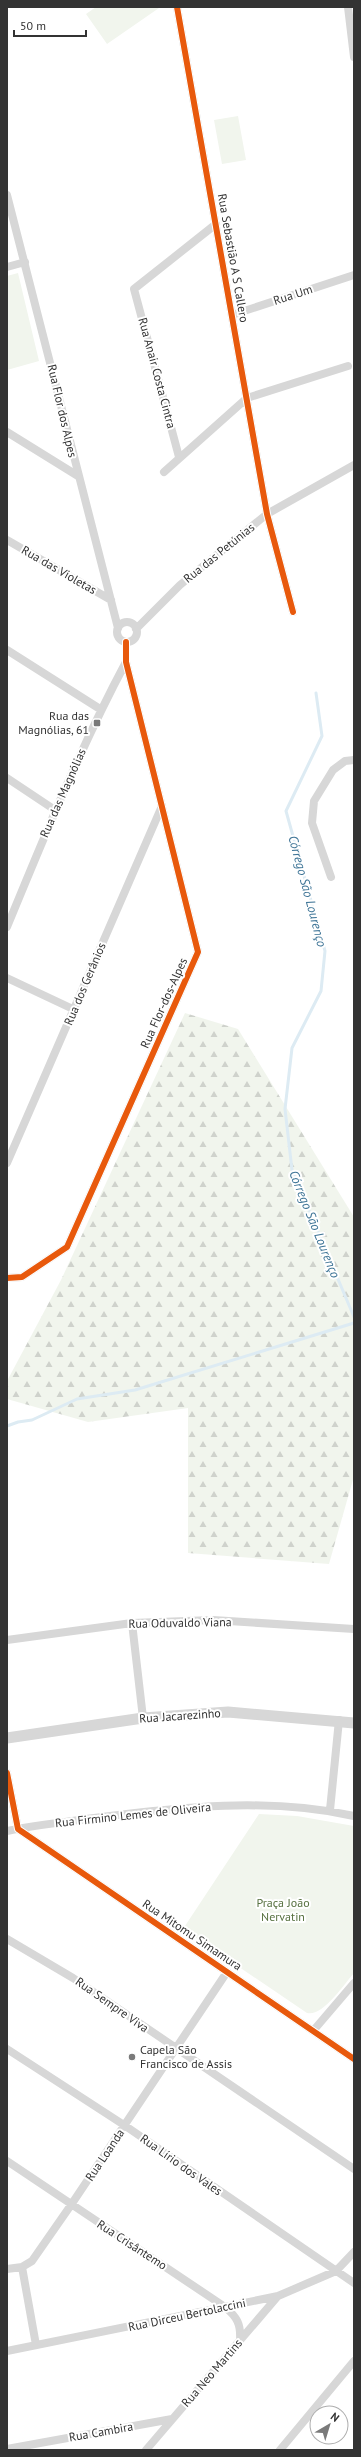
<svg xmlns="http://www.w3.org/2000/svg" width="361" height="2457" font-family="'PT Sans',sans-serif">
  <defs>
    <pattern id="forest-firs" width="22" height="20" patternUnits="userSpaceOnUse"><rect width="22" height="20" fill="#f1f5ed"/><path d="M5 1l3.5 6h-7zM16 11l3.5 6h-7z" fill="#cfd2cc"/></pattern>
  </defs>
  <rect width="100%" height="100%" fill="#fff"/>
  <path fill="url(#forest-firs)" d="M185 1013 238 1029 354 1217V1476L329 1564 188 1553V1408L88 1422 7 1399V1381L61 1280Z"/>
  <path fill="#f1f5ed" d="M96 7H159V8L107 44 86 14Z
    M238 116 246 160 222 164 214 120Z
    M18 273 39 361 7 370V276Z
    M259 1814 297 1816 354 1826V1973C344 1984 323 2017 307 2013L183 1929Z"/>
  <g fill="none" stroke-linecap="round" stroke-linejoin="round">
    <path stroke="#ddebf3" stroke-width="3" d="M316 693 322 736 286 811 325 951 321 991 292 1048 285 1109 292 1170 354 1317
      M7 1426 18 1422 32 1420 77 1399 135 1390 354 1323"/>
    <path stroke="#d7d7d7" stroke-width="8" d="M177 7 267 514 293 612
      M348 7 354 57
      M7 195 118 628
      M7 267 25 262
      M232 315 354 275
      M7 432 78 476
      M179 457 134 289 216 224
      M164 472 247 398 348 366
      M7 540 111 600
      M117 632a10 10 0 1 1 20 0a10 10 0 1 1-20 0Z
      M136 629 180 585 267 514 354 465
      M7 650 100 709
      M7 778 55 810
      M331 877 312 823 314 801 333 770 345 761 354 760
      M7 927C44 838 80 748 126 662
      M7 978 75 1010
      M7 1163 162 806
      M7 1278 22 1277 67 1247 198 952 126 662V642
      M132 1623 143 1718
      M7 1640 132 1623 213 1620 354 1629
      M7 1773 18 1829 354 2059
      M330 1810 339 1720
      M7 1831C36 1825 65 1822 94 1818 179 1807 269 1797 354 1816
      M7 1939 73 1978 354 2169
      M313 2031 354 1983
      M7 2049 124 2125 354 2283
      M7 2161 225 2307C237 2317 241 2324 240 2340
      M7 2269 22 2267
      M36 2345 22 2267 32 2261 71 2205 227 1972
      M7 2351 278 2296 336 2271 354 2252
      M7 2449 172 2419
      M146 2450 278 2296
      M280 2450 354 2361"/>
    <path stroke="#d7d7d7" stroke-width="11" d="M7 1738 143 1718 228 1712 354 1723"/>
    <defs>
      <path id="cycleway" d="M177 7 267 514 293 612
        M7 1278 22 1277 67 1247 198 952 126 662V642
        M7 1773 18 1829 354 2059"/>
    </defs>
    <use href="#cycleway" stroke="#fff" stroke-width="8"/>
    <use href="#cycleway" stroke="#e8590c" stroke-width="6"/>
  </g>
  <g fill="#7a7a7a" stroke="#fff" stroke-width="1.5">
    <rect x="93" y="719" width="8" height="8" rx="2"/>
    <circle cx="132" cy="2057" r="4"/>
  </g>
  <g text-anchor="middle" stroke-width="4" stroke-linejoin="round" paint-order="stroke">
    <g font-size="12" fill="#333" stroke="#fff">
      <text transform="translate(233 258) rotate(80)" y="4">Rua Sebastião A S Callero</text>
      <text transform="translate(293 295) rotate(-18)" y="4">Rua Um</text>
      <text transform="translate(157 373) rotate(75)" y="4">Rua Anair Costa Cintra</text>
      <text transform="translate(62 411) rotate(77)" y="4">Rua Flor dos Alpes</text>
      <text transform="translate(219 553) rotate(-39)" y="4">Rua das Petúnias</text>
      <text transform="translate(59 570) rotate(30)" y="4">Rua das Violetas</text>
      <text transform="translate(63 793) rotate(-66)" y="4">Rua das Magnólias</text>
      <text transform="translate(85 984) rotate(-67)" y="4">Rua dos Gerânios</text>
      <text transform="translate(164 1003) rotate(-66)" y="4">Rua Flor-dos-Alpes</text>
      <text transform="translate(180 1623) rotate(-1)" y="4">Rua Oduvaldo Viana</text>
      <text transform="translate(180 1716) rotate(-4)" y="4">Rua Jacarezinho</text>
      <text transform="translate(133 1815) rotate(-6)" y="4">Rua Firmino Lemes de Oliveira</text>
      <text transform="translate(192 1935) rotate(34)" y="4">Rua Mitomu Simamura</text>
      <text transform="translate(112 2005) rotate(35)" y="4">Rua Sempre Viva</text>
      <text transform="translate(105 2155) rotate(-56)" y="4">Rua Loanda</text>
      <text transform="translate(181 2165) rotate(35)" y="4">Rua Lírio dos Vales</text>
      <text transform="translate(132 2245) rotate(33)" y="4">Rua Crisântemo</text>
      <text transform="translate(187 2315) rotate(-12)" y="4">Rua Dirceu Bertolaccini</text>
      <text transform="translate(212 2373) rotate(-49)" y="4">Rua Neo Martins</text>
      <text transform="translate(101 2432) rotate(-10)" y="4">Rua Cambira</text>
    </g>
    <g font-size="12" fill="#333" stroke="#fff" text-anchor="end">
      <text x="89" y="720">Rua das<tspan x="89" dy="14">Magnólias, 61</tspan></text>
      <text x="140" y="2054" text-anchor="start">Capela São<tspan x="140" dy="14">Francisco de Assis</tspan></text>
    </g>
    <g font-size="12" fill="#56703f" stroke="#fff">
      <text x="283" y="1907">Praça João<tspan x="283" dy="14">Nervatin</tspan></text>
    </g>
    <g font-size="13" font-style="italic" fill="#3f7597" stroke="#fff">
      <text transform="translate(308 891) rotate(75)" y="5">Córrego São Lourenço</text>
      <text transform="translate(315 1224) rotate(68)" y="5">Córrego São Lourenço</text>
    </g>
  </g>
  <rect width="361" height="2457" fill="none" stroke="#333333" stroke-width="16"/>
  <g transform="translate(329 2425) rotate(38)"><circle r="19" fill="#ffffff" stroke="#adadad"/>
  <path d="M0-3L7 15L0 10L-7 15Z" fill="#7a7a7a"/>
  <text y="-6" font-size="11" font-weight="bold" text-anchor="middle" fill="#333333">N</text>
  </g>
  <path d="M14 30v6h72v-6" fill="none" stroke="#333333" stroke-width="2"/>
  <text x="20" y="30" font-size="12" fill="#333333" stroke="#ffffff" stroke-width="3" paint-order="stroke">50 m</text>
</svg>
